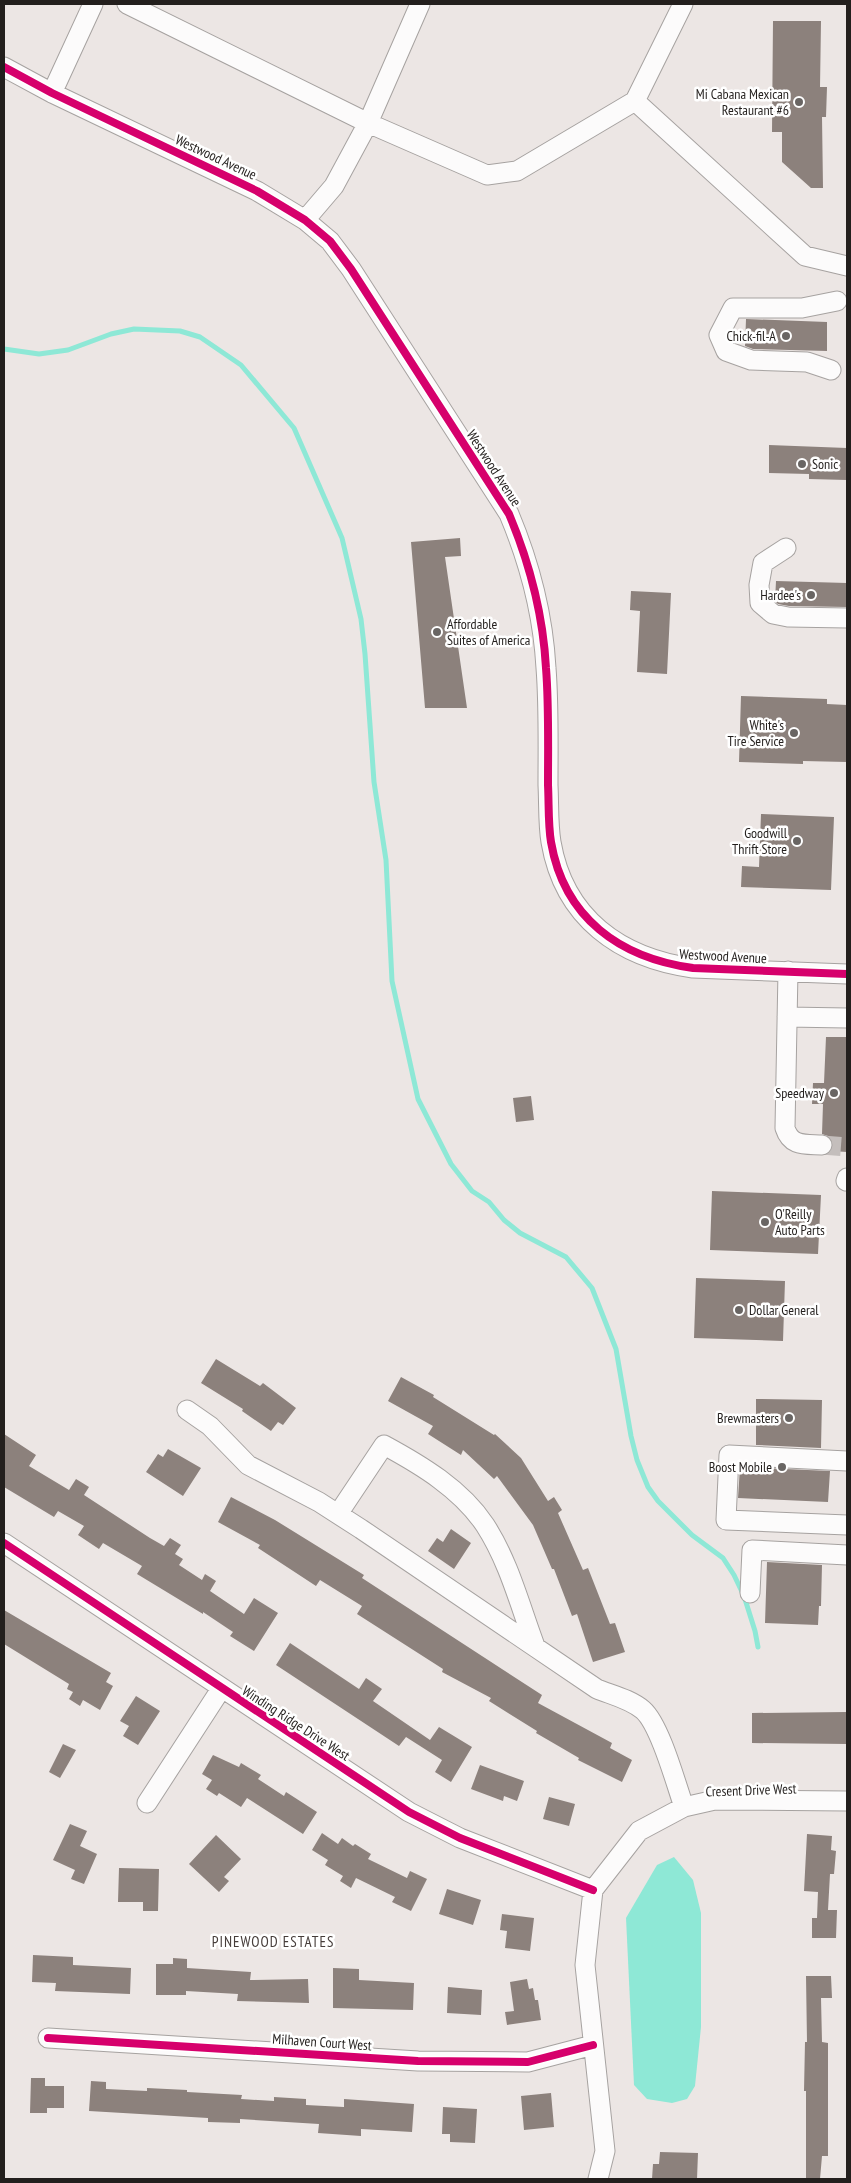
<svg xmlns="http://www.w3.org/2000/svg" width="851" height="2183" font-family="'PT Sans Narrow',sans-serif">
  <rect width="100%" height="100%" fill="#ece6e4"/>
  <path fill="#8ee8d6" d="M674 1857 693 1880 701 1913V2027L695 2086 687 2099 672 2103 647 2099 634 2085 626 1918 657 1865Z"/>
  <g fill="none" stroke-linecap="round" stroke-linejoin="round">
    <path stroke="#8ee8d6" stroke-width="5" d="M4 349 39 354 68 350 111 334 134 329 180 331 200 337 241 365 294 428 342 538 361 619 365 654 374 782 386 860 392 981 418 1099 451 1164 472 1191 489 1202 504 1220 520 1233 566 1257 592 1288 616 1349 631 1436 637 1460 648 1487 658 1501 692 1535 723 1558 734 1575 744 1596 755 1631 758 1647"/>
  </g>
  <path fill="#8c817c" d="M773 21H821L820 87H827L826 117H822L823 188H811L782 162V132H772Z
    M746 319 827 322V351L753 349 745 346Z
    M769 445 847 448V480L809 479V474L769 473Z
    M460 538 461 556 445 557 467 708H425L411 542Z
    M776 581 847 583V607L789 606 778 604 775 601Z
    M631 591 671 593 667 674 637 672 640 611 630 610Z
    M741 696 827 699V704L847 705V762L803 761V764L739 762Z
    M761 814 834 817 831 890 741 887 742 866 759 867Z
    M826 1037H847V1152L831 1151 832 1140 828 1136 822 1134 823 1104H812L813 1083H824Z
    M531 1096 534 1120 516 1122 513 1098Z
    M712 1191 821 1195 818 1254 710 1250Z
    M696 1278 785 1281 783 1341 694 1338Z
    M216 1359 260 1386 263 1383 296 1408 283 1425 278 1422 271 1431 242 1411 243 1409 201 1383Z
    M401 1377 434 1395 433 1397 494 1435 495 1434 521 1458 548 1501 554 1497 562 1510 558 1513 583 1570 588 1568 610 1624 615 1623 625 1652 593 1662 577 1614 572 1616 554 1569H552L533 1525 497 1476 494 1479 463 1450 461 1455 428 1434 433 1426 388 1401Z
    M756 1399 822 1400 821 1448 756 1445Z
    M4 1434 36 1455 29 1466 69 1490 76 1479 89 1487 84 1495 150 1538 164 1546 170 1538 181 1545 175 1554 183 1559 179 1565 202 1580 205 1574 216 1581 210 1591 244 1614 254 1598 278 1613 254 1651 230 1636 233 1632 203 1612V1614L137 1574 142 1566 103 1543 99 1549 78 1535 84 1526 58 1511 54 1517 4 1487Z
    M168 1449 201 1468 183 1496 146 1472 158 1454 163 1457Z
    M740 1467 830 1471 828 1502 738 1498Z
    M231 1497 275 1520 364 1575 362 1578 542 1695 538 1703 612 1743 610 1748 632 1760 622 1782 578 1760 579 1758 536 1733 537 1731 489 1701 491 1698 442 1672 443 1669 357 1614 362 1606 320 1580 316 1586 258 1548 260 1545 218 1522Z
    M451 1529 471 1543 454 1569 428 1551 437 1538 443 1542Z
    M767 1562 822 1565 821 1606H819L818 1625 765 1623Z
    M4 1610 111 1673 106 1682 113 1686 100 1710 83 1700 80 1706 69 1699 73 1692 67 1689 69 1684 4 1644Z
    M290 1643 359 1689 366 1678 382 1689 373 1701 430 1740 439 1727 472 1747 451 1782 435 1772 442 1760 406 1737 399 1746 276 1665Z
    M136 1696 160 1711 138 1745 123 1736 129 1726 120 1721Z
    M847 1712V1744L752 1743V1713Z
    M63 1744 76 1750 60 1778 49 1772Z
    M213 1755 239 1767 241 1763 261 1775 258 1779 284 1796 286 1792 317 1812 303 1834 247 1798 241 1807 219 1793 217 1796 206 1789 212 1780 202 1774Z
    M480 1765 524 1781 517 1801 504 1796 503 1801 471 1789Z
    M549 1797 575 1804 569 1826 543 1819Z
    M70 1824 87 1831 80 1846 97 1854 84 1884 71 1879 75 1870 53 1860Z
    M322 1833 338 1844 342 1838 353 1846 355 1844 371 1854 368 1859 407 1878 410 1871 427 1879 411 1911 392 1902 395 1897 356 1878 351 1888 340 1881 343 1876 325 1865 328 1860 312 1850Z
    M807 1834 832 1836 831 1850 836 1851 834 1874H830L828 1910H837L836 1938H812V1918H817L818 1892 804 1891Z
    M216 1835 241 1859 224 1877 229 1881 219 1892 189 1864Z
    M119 1868 159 1869 158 1911H143V1902H118Z
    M447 1889 481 1900 473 1925 439 1914Z
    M502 1914 534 1918 530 1951 505 1948 507 1931 500 1930Z
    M33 1955 73 1957V1965L131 1968 130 1994 55 1991 56 1983 32 1982Z
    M173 1958 187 1959V1968L251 1972 250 1980 308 1979 309 2003 237 2001 238 1994 186 1991V1995H156V1964H173Z
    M333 1968 359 1969V1980L414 1983 413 2010 333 2008Z
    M806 1976H831L832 1998H821L822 2042 828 2043V2156H822L820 2179H806V2091H804L805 2042H807Z
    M527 1979 529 1989 533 1988 535 2000H538L541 2020 507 2025 505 2012 514 2011 510 1982Z
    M448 1987 482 1990 481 2015 447 2013Z
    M31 2078H45V2086H64V2108H47V2113H30Z
    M91 2081 106 2082V2089L147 2091V2088L187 2090V2092L242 2095 241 2099 274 2101V2097L306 2099V2105L344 2107V2099L414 2104 412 2132 361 2129V2136L318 2133 319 2124 240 2119V2123L208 2122V2118L89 2111Z
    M551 2093 554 2127 524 2130 521 2096Z
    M443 2107 477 2109 475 2143 450 2142V2134H442Z
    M660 2152 698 2153 697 2179H652L653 2164H659Z"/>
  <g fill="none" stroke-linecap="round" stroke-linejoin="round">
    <path stroke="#c4bebc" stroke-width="19" stroke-dasharray="19 9" stroke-linecap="butt" d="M822 1145 847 1147"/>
    <defs>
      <path id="minor" d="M127 4 368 123 487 175 517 171 635 101 683 4
        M4 67 52 93 257 191 305 220 330 241 351 269 509 514C530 564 543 613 546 668 549 706 548 746 548 785 549 804 548 824 551 842 564 918 620 958 693 968L847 974
        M52 93 93 4
        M635 101 805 256 847 266
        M305 220 334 186 368 123 420 4
        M831 370 807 362 751 360 726 351 719 335 733 308H802L837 301
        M786 548 763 563 759 585 760 603 773 614 788 617 847 618
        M788 971 785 1128C791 1147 805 1144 822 1145
        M787 1017 847 1018
        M846 1181 847 1178
        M187 1410 210 1426 248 1465 319 1502 361 1529 597 1689C612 1695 630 1699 643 1710 660 1725 676 1784 684 1807
        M847 1461 729 1455 726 1520 847 1525
        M338 1514 384 1445C421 1465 461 1489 485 1525 509 1562 520 1606 535 1646
        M4 1543 409 1812 460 1838 593 1890
        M750 1593 752 1550 847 1555
        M147 1803 221 1689
        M48 2038 418 2061 528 2062 593 2045
        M598 2179 605 2151 585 1965 593 1890 639 1831 684 1807 715 1800 847 1801"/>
    </defs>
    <use href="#minor" stroke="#a6a2a0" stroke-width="21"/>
    <use href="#minor" stroke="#fcfbfb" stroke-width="19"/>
    <defs>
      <path id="cycleway" d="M4 67 52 93 257 191 305 220 330 241 351 269 509 514C530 564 543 613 546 668 549 706 548 746 548 785 549 804 548 824 551 842 564 918 620 958 693 968L847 974
        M4 1543 409 1812 460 1838 593 1890
        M48 2038 418 2061 528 2062 593 2045"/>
    </defs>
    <use href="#cycleway" stroke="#fff" stroke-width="11"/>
    <use href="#cycleway" stroke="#d6006c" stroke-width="8"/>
  </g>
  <g fill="#696563" stroke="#fff" stroke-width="2">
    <circle cx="799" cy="102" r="5"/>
    <circle cx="786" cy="336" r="5"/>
    <circle cx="802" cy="464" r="5"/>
    <circle cx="811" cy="595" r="5"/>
    <circle cx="437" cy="632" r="5"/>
    <circle cx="794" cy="733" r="5"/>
    <circle cx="797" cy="841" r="5"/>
    <circle cx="834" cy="1093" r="5"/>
    <circle cx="765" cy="1222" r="5"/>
    <circle cx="739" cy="1310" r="5"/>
    <circle cx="789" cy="1418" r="5"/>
    <circle cx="782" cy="1467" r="5"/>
  </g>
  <g text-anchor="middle" stroke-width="5" stroke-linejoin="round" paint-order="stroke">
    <g font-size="14" fill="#231f1d" stroke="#fff" text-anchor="end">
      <text x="789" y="99">Mi Cabana Mexican<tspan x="789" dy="16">Restaurant #6</tspan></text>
      <text x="776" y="341">Chick-fil-A</text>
      <text x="812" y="469" text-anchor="start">Sonic</text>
      <text x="801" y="600">Hardee's</text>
      <text x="447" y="629" text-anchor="start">Affordable<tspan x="447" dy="16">Suites of America</tspan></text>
      <text x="784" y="730">White's<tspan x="784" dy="16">Tire Service</tspan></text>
      <text x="787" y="838">Goodwill<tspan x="787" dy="16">Thrift Store</tspan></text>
      <text x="824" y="1098">Speedway</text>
      <text x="775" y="1219" text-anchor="start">O'Reilly<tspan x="775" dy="16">Auto Parts</tspan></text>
      <text x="749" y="1315" text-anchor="start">Dollar General</text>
      <text x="779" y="1423">Brewmasters</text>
      <text x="772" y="1472">Boost Mobile</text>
    </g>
    <g font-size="14" fill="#231f1d" stroke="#fff">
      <text transform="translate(216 157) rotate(25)" y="5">Westwood Avenue</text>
      <text transform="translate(494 468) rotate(57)" y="5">Westwood Avenue</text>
      <text transform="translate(723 956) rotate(3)" y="5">Westwood Avenue</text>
      <text transform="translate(296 1723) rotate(33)" y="5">Winding Ridge Drive West</text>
      <text transform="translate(751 1790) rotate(-2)" y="5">Cresent Drive West</text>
      <text transform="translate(322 2042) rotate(4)" y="5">Milhaven Court West</text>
    </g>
    <g font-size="15" letter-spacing="1" fill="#463d3a" stroke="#fff">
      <text x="273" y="1947">PINEWOOD ESTATES</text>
    </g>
  </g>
  <rect width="851" height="2183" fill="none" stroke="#231f1d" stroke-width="10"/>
</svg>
